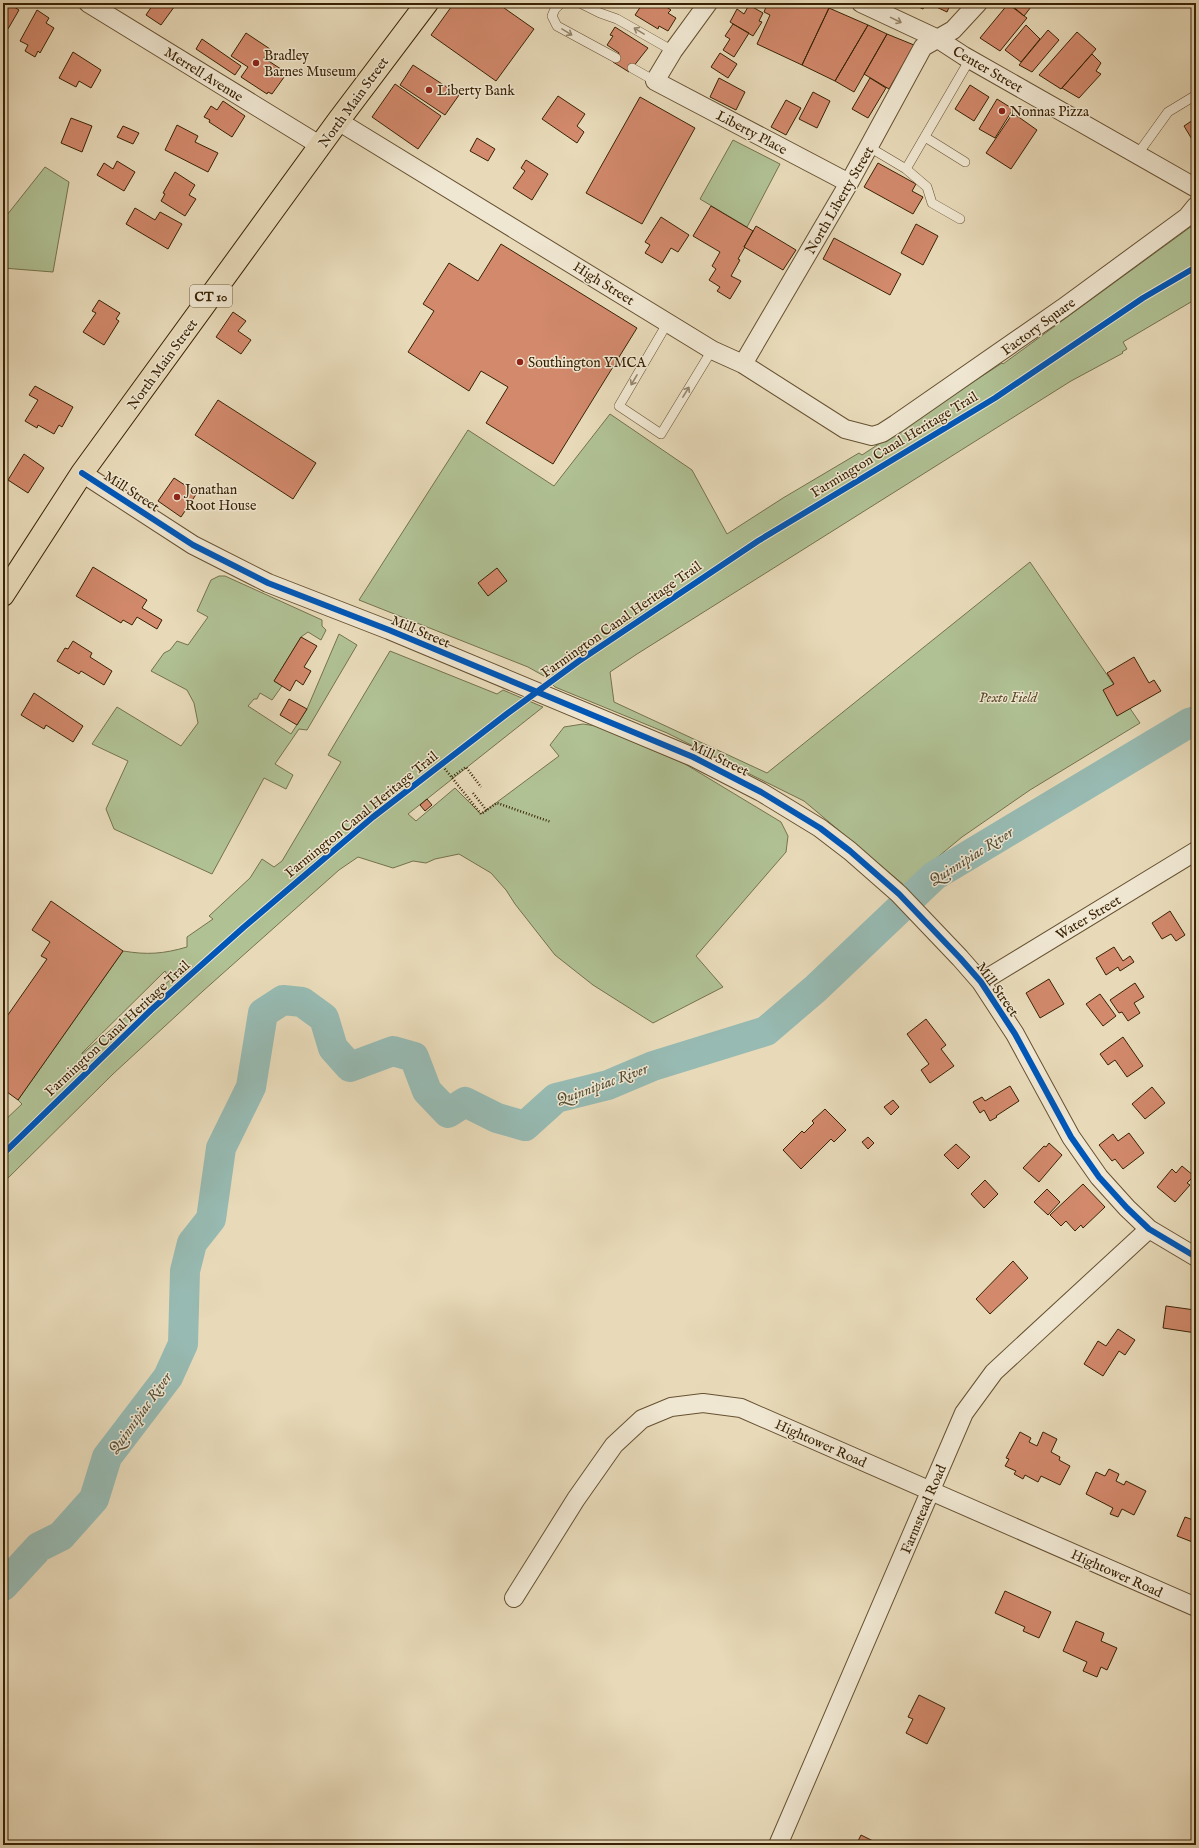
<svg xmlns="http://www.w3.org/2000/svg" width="1199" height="1848" font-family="'IM FELL English',serif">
  <rect width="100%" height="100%" fill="#e8dab9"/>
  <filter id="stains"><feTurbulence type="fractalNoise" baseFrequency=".005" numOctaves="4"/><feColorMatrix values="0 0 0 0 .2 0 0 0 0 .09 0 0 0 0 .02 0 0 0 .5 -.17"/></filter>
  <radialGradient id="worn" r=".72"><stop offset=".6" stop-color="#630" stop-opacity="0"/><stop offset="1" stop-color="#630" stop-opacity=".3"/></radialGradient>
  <path fill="#b0c194" stroke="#75724c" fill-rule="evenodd" d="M733 140 780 164 747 227 700 199Z
    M45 167 69 182 53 272 3 268V220Z
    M1196 223V299L1123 342 1127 349 1122 352 1123 353 1071 381 637 654 610 672 614 702 767 773 1030 562 1140 723 1030 790 962 837 904 885 804 801 667 733 555 687 544 676 528 667 359 600 468 430 554 486 610 414 692 470 727 534 783 498 859 453 862 455 1002 363 1003 364Z
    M219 576H225L322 620V626L326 630 321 640 308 632 301 637 274 681 282 686 272 700 260 693 257 699H254L248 706 291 734 307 709 339 634 357 645 307 730 299 729 275 764 293 775 286 789 264 778 212 874 114 829 106 809 128 761 92 744 117 707 181 746 198 723 194 703 187 690 151 671 164 653 170 650 177 641 188 645 208 617 197 611 211 580Z
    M390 651 497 694 503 690 543 707 408 814 416 821 455 788 481 814 559 756 550 745 564 727 583 724 596 726 685 764 781 822 788 836 786 852 696 956 723 987 653 1023 593 985 555 955 515 904 506 890 491 873 459 854 435 859 426 863 413 861 393 868 358 857 339 870 203 991 113 1074 3 1183V1122L22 1104 18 1100 123 951C147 955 163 954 187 947V937L213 919 209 916 250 878 262 859 274 867 282 861 341 762 328 755ZM165 971 170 980 82 1054V1053Z"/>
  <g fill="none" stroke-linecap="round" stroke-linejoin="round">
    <path stroke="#97bab2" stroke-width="30" d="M3 1586 39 1547 61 1536 94 1499 107 1457 168 1377 183 1344 185 1271 192 1243 211 1219 221 1148 251 1087 263 1013 283 1000 302 1002 324 1018 333 1048 350 1067 393 1051 414 1057 427 1091 448 1113 465 1102 497 1118 525 1126 556 1098 608 1085 653 1066 766 1031 814 990 934 876 1189 723 1196 721"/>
  </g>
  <path fill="#d2896c" stroke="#3a2304" d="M3 3H8L19 10 8 29 7 28 3 35Z
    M154 3H177L161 25 146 15Z
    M454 3H497L534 29 496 81 431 35Z
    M643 3H660L671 10 668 13 676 18 668 31 659 26 658 29 635 15Z
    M756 3H818L829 8 802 65 757 44 770 15 764 12 766 7Z
    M910 3H926L923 9Z
    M928 3H951L947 12Z
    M1009 3H1034L1024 16Z
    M1008 4 1027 18 1000 51 980 38Z
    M749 5 763 13 759 21 762 22 753 36 730 22 737 9 744 14Z
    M829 8 868 25 835 81 802 65Z
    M37 10 49 18 46 23 54 28 40 53 38 51 35 57 25 51 28 45 20 41Z
    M733 24 749 33 734 57 723 50 730 39 725 36Z
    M868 25 887 34 854 92 835 81Z
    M1026 25 1040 39 1021 62 1005 50Z
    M615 27 648 48 629 72 613 62 619 53 607 45 613 36 610 35Z
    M1048 30 1059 40 1032 72 1019 65Z
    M1077 32 1096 49 1061 89 1039 75Z
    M246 33 270 49 264 58 287 73 272 94 268 92 267 94 241 77 248 67 231 56Z
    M887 34 914 45 889 89 864 74Z
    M202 39 241 66 235 75 196 49Z
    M73 52 101 70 91 88 79 81 76 87 59 78Z
    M720 53 737 64 728 78 711 67Z
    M1092 54 1101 63 1096 71 1101 74 1079 98 1062 88Z
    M413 65 459 95 445 115 400 85Z
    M719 78 745 92 736 110 710 97Z
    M870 78 886 88 868 118 852 109Z
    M395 84 441 116 418 149 372 117Z
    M970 85 989 97 974 121 955 109Z
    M813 92 830 101 817 128 799 119Z
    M558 96 585 114 577 126 584 132 577 143 542 119Z
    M640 97 695 128 642 224 586 193Z
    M997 99 1013 109 995 138 979 129Z
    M786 100 801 108 786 135 771 127Z
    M223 101 245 116 232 137 209 122 210 120 204 117 211 106 217 110Z
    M1013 113 1037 130 1011 169 986 153Z
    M71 118 92 126 82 152 61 143Z
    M1196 118V146L1184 126Z
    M177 125 198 136 195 142 218 153 208 172 165 150Z
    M123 126 139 133 133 144 117 137Z
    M477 138 495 149 488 161 470 151Z
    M526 160 548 174 532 200 513 188 525 171 521 168Z
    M117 161 135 172 124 191 97 175 104 163 113 169Z
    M878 163 916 184 912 191 923 197 913 214 864 187Z
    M175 172 195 185 189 195 196 199 185 216 161 201 165 194 163 193Z
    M711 206 753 231 744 247H745L738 259 740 260 731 276 741 281 730 299 717 291 720 287 709 280 716 269 712 266 720 252 693 236Z
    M135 208 155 220 160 212 182 224 168 249 126 224Z
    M661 217 689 235 678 252 671 248 662 263 645 253 650 245 645 242Z
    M916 224 938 236 923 265 901 253Z
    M756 226 796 250 783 270 744 247Z
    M834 238 901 274 890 295 823 259Z
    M501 244 637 328 553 464 486 423 508 387 481 371 469 391 408 352 434 311 423 304 449 263 478 281Z
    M99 300 120 313 116 319 119 321 104 345 83 332 96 313 92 311Z
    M233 312 246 321 238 331 251 340 241 354 216 337Z
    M35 386 73 407 62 427 59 425 54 434 38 425 37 428 25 421 38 400 29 395Z
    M218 400 316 463 293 499 195 435Z
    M24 454 44 468 28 493 8 480Z
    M174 478 197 493 181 517 158 501Z
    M93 567 147 600 142 608 162 620 157 629 137 617 132 625 123 620 121 623 76 596Z
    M497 568 507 581 488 596 478 583Z
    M301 637 317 646 304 667 311 671 303 685 296 680 290 691 274 681Z
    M73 641 92 653 90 657 112 671 104 685 81 671 79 674 57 661 65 648 68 649Z
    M1134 657 1149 683 1154 680 1161 691 1117 716 1103 690 1114 684 1107 673Z
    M34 693 83 726 73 742 46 725 44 729 21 715Z
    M289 699 307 709 297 725 280 715Z
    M427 799 432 805 425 811 420 805Z
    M51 901 123 951 18 1100 3 1089V1022L47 959 41 956 50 942 32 930Z
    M1170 911 1185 935 1176 941 1171 934 1162 939 1152 923Z
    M1114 947 1123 961 1130 956 1134 962 1120 971 1118 967 1106 975 1096 958Z
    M1049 979 1064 1004 1040 1018 1026 993Z
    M1135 983 1144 997 1134 1003 1140 1013 1128 1021 1122 1012 1119 1013 1110 1000Z
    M1100 994 1116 1016 1103 1026 1086 1004Z
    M926 1019 946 1045 941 1049 954 1066 930 1083 921 1070 929 1064 907 1034Z
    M1123 1037 1143 1066 1127 1077 1115 1060 1108 1065 1100 1054Z
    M1010 1086 1019 1101 996 1116 997 1117 990 1121 984 1110 980 1113 973 1102 982 1097 985 1101Z
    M1152 1087 1165 1103 1145 1119 1132 1104Z
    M893 1100 899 1107 891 1115 884 1107Z
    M825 1109 846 1130 834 1142 831 1139 801 1169 783 1150 802 1131 804 1133 814 1123 812 1121Z
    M1129 1133 1144 1153 1123 1169 1115 1159 1112 1161 1099 1145 1113 1134 1118 1141Z
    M868 1137 874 1143 868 1149 862 1142Z
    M1049 1143 1062 1155 1039 1182 1023 1168 1044 1146 1046 1147Z
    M956 1144 970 1157 958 1169 944 1155Z
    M1182 1166 1194 1176 1187 1183 1190 1185 1175 1202 1157 1187 1172 1169 1176 1173Z
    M985 1180 998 1194 984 1208 971 1194Z
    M1083 1184 1105 1207 1083 1228 1081 1225 1075 1231 1066 1221 1061 1226 1050 1215Z
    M1047 1189 1060 1202 1048 1215 1034 1202Z
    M1013 1261 1028 1278 990 1314 976 1299Z
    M1166 1306 1195 1310 1196 1333 1163 1328Z
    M1118 1329 1135 1340 1125 1355 1119 1351 1103 1376 1084 1364 1098 1341 1106 1346Z
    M1020 1432 1031 1438 1029 1442 1037 1446 1043 1432 1057 1439 1051 1452 1060 1457 1059 1460 1070 1466 1060 1485 1041 1476 1038 1482 1025 1475 1023 1479 1014 1474 1016 1471 1005 1466 1009 1459 1006 1458Z
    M1109 1469 1119 1474 1116 1481 1124 1485 1126 1481 1146 1491 1134 1515 1122 1509 1118 1517 1110 1514 1113 1508 1086 1494 1096 1472 1105 1476Z
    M1185 1517 1196 1521V1553L1192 1551 1195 1543 1177 1536Z
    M1005 1591 1051 1612 1039 1638 1023 1631 1025 1627 995 1613Z
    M1076 1621 1104 1633 1101 1641 1117 1648 1107 1670 1101 1667 1097 1677 1083 1671 1087 1662 1063 1651Z
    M919 1695 945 1708 927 1744 906 1733 913 1719 908 1717Z
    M861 1835 881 1845H856Z"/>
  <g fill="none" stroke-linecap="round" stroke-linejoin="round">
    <defs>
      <path id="lane" d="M561 3 555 9 552 16 557 26 616 58
        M580 3 600 13 617 19 673 51
        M632 68 655 81
        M925 137 965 162
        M869 147 906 169 970 59
        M1137 155 1168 112 1196 95
        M906 169 927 187 932 203 960 219
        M668 322 619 406 661 434 712 350"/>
      <path id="street" d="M88 3 321 146
        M708 3 673 51 655 81 849 183
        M861 3 938 39 964 56 1196 188
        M338 121 712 350 743 364 845 429 872 436 882 433 896 424 1063 308 1187 217 1196 206
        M743 364 849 183 923 47 953 30 978 3
        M82 473 193 545 268 583 389 630 693 757 761 792 820 828 850 851 899 894 960 958 981 982 1015 1034 1071 1137 1099 1177 1127 1208 1149 1229 1196 1257
        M981 982 1196 851
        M514 1598 576 1499 614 1445 642 1419 671 1407 703 1403 741 1408 1196 1607
        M778 1845 964 1413 994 1372 1149 1229"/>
      <path id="highway" d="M3 595 82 473 338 121 427 3"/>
    </defs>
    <use href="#lane" stroke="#665131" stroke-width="10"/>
    <use href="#street" stroke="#665131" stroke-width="20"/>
    <use href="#highway" stroke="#3a2304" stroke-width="24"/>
    <path stroke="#3a2304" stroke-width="2.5" stroke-dasharray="1 2" stroke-linecap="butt" d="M441 764 481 814 497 803 551 822
      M452 777 466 767 481 787
      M473 793 487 811"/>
    <use href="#lane" stroke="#f0e7d2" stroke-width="9"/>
    <use href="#street" stroke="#f0e7d2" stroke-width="18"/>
    <use href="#highway" stroke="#e8dab9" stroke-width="22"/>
    <defs>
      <path id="cycleway" d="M82 473 193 545 268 583 389 630 693 757 761 792 820 828 850 851 899 894 960 958 981 982 1015 1034 1071 1137 1099 1177 1127 1208 1149 1229 1196 1257
        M3 1154 151 1010 244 927 373 817 508 713 579 661 758 541 995 398 1143 298 1196 267"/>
    </defs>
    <use href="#cycleway" stroke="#f0e7d2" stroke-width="8"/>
    <use href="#cycleway" stroke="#0057b8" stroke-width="6"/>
  </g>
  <defs><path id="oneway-shaft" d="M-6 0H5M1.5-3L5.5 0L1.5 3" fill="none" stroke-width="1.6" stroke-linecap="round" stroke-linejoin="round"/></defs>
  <g stroke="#95856b">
    <use href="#oneway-shaft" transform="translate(896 20) rotate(26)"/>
    <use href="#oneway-shaft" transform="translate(639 31) rotate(-149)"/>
    <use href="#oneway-shaft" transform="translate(567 32) rotate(32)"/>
    <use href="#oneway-shaft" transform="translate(634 380) rotate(121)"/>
    <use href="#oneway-shaft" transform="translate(686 392) rotate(-58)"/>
  </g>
  <g fill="#8f2418" stroke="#f0e7d2" stroke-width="1.5">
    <circle cx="256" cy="63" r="4"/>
    <circle cx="429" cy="90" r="4"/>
    <circle cx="1002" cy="111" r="4"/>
    <circle cx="520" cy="362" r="4"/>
    <circle cx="177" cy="497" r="4"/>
  </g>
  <g text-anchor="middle" stroke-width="3" stroke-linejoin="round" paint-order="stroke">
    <rect fill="#f0e7d2" stroke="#715e42" stroke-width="1" x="190" y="285" width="42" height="22" rx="3"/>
    <g font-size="13" font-weight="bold" fill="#3a2304">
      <text x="211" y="301">CT 10</text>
    </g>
    <g font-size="14" fill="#3a2304" stroke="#f0e7d2" text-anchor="start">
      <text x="264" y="60">Bradley<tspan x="264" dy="16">Barnes Museum</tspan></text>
      <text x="437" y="95">Liberty Bank</text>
      <text x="1010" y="116">Nonnas Pizza</text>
      <text x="528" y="367">Southington YMCA</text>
      <text x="185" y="494">Jonathan<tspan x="185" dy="16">Root House</tspan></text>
    </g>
    <g font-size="14" fill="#3a2304" stroke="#f0e7d2">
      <text transform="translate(988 69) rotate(30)" y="5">Center Street</text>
      <text transform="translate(204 74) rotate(32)" y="5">Merrell Avenue</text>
      <text transform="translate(353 102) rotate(-54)" y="5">North Main Street</text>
      <text transform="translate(752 132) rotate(28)" y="5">Liberty Place</text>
      <text transform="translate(839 200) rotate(-60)" y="5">North Liberty Street</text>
      <text transform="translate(604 283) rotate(32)" y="5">High Street</text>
      <text transform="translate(1038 326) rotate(-36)" y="5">Factory Square</text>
      <text transform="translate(162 364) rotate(-54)" y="5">North Main Street</text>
      <text transform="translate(894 444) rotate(-31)" y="5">Farmington Canal Heritage Trail</text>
      <text transform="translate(132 491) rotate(33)" y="5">Mill Street</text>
      <text transform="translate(621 619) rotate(-35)" y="5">Farmington Canal Heritage Trail</text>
      <text transform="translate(421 631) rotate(23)" y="5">Mill Street</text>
      <text transform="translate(720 758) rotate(26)" y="5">Mill Street</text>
      <text transform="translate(361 814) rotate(-39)" y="5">Farmington Canal Heritage Trail</text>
      <text transform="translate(1088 917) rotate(-31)" y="5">Water Street</text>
      <text transform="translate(998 989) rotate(55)" y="5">Mill Street</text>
      <text transform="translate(117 1028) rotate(-43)" y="5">Farmington Canal Heritage Trail</text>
      <text transform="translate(821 1443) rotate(24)" y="5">Hightower Road</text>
      <text transform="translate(923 1509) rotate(-67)" y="5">Farmstead Road</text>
      <text transform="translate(1117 1573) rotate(24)" y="5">Hightower Road</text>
    </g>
    <g font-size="14" font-style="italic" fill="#584a28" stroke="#f0e7d2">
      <text x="1008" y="702">Pexto Field</text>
    </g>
    <g font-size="15" font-style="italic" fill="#565038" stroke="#f0e7d2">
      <text transform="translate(971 856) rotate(-32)" y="5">Quinnipiac River</text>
      <text transform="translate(602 1084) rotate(-20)" y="5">Quinnipiac River</text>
      <text transform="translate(140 1413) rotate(-54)" y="5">Quinnipiac River</text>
    </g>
  </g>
  <rect width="1199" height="1848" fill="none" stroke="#e8dab9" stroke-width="16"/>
  <rect x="4" y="4" width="1191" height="1840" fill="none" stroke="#3a2304" stroke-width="2"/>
  <rect x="8" y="8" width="1183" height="1832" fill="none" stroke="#3a2304"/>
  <rect width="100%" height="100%" filter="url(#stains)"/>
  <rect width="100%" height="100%" fill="url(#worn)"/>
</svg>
